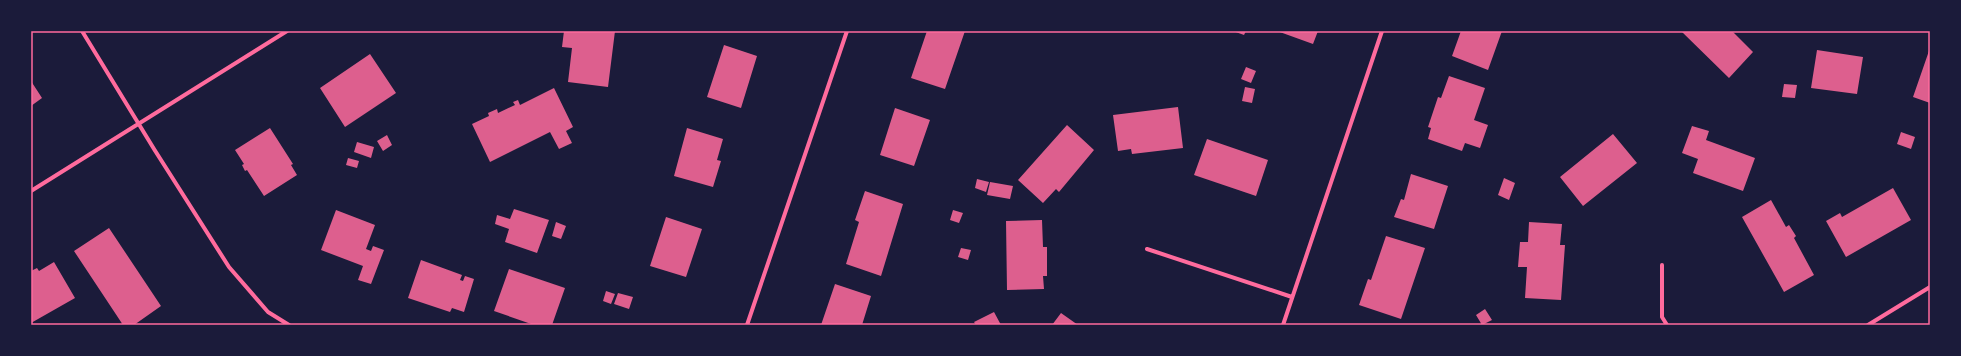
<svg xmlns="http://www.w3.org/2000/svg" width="1961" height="356" font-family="'Sofia Sans Condensed',sans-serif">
  <rect width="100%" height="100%" fill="#1b1b3a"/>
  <path fill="#dd5f8e" d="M564 31H615L608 87 568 82 572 48 562 47Z
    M927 31H965L945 89 911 78Z
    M1233 31H1246L1244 35Z
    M1277 31H1318L1313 44Z
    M1461 31H1502L1488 70 1452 56Z
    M1681 31H1732L1753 52 1729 78Z
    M724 45 757 56 741 108 707 97Z
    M1930 48V103L1913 97Z
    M1817 50 1863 57 1857 94 1811 88Z
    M370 54 396 93 345 127 320 88Z
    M1246 67 1256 71 1251 83 1241 79Z
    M1449 76 1485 88 1474 120 1488 125 1480 148 1465 143 1462 151 1428 139 1431 128 1428 127 1438 97 1441 98Z
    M31 81 42 98 31 106Z
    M1784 84 1797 85 1795 98 1782 97Z
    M1245 87 1255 89 1252 103 1242 101Z
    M554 88 573 127 566 131 572 143 559 149 550 132 490 162 472 124 489 116 488 113 497 109 498 113 515 105 513 102 518 100 520 105Z
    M1178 107 1183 148 1132 154 1131 149 1118 151 1113 115Z
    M895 108 930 120 914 166 880 155Z
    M1067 125 1094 150 1059 192 1056 189 1043 203 1018 180Z
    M1692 126 1709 131 1706 140 1755 158 1743 191 1693 173 1698 159 1682 153Z
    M270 128 293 164 291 165 297 175 264 196 247 170 245 171 242 165 244 164 235 150Z
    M687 128 723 139 717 160 721 161 713 187 674 176Z
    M1901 132 1915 137 1911 149 1897 144Z
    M1613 134 1637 163 1583 206 1560 177Z
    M387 135 392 145 383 151 377 141Z
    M1207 139 1268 160 1256 196 1194 175Z
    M357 142 374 147 371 158 354 152Z
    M348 158 359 161 357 168 346 165Z
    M1411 174 1448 186 1434 229 1394 217 1401 199 1404 200Z
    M1504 178 1515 183 1509 200 1498 195Z
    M977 179 989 182 986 192 975 188Z
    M990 182 1013 186 1010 199 987 195Z
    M1893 188 1911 220 1846 257 1826 221 1840 213 1842 217Z
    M865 191 903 204 881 276 846 264 859 222 855 220Z
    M1771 200 1786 227 1789 225 1796 236 1794 238 1814 275 1784 292 1742 217Z
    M514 209 549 220 537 253 505 242 509 229 495 224 497 215 510 219Z
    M336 210 375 225 366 249 371 251 373 246 384 250 371 284 358 280 363 266 321 250Z
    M953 210 963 213 959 223 950 220Z
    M666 217 702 229 686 277 650 266Z
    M1042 220 1043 247H1047V276H1043L1044 289 1007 290 1006 221Z
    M556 222 566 226 561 239 552 236Z
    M1529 222 1562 224 1560 245H1565L1561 300 1525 298 1527 267H1518L1520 242H1528Z
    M109 228 161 306 134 325H123L74 251Z
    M1386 236 1425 248 1401 319 1359 305 1368 279 1371 280Z
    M961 248 971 250 968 260 958 257Z
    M421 260 462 275 460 280 463 281 465 276 474 279 464 312 452 308 450 312 408 298Z
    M54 262 75 298 31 323V271L37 268 39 271Z
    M509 269 565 288 552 325H534L494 311Z
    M835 284 871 296 862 325H821Z
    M606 291 615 294 611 304 603 301Z
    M618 293 633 297 629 309 614 304Z
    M1485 309 1492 320 1482 325 1476 315Z
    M994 312 1001 325H976L974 322Z
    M1061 313 1078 325H1052Z"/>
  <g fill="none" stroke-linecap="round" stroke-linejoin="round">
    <path stroke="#ff6b9d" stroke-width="4" d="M82 31 154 149 229 267 268 312 289 325
      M31 191 287 31
      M1147 249 1292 297
      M1662 265V317L1667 325
      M747 325 847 31
      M1283 325 1382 31
      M1868 325 1930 287"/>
  </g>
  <rect width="1961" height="356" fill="none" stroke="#1b1b3a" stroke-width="64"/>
  <rect x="32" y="32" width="1897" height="292" fill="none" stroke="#ff6b9d" stroke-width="1.5"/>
</svg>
